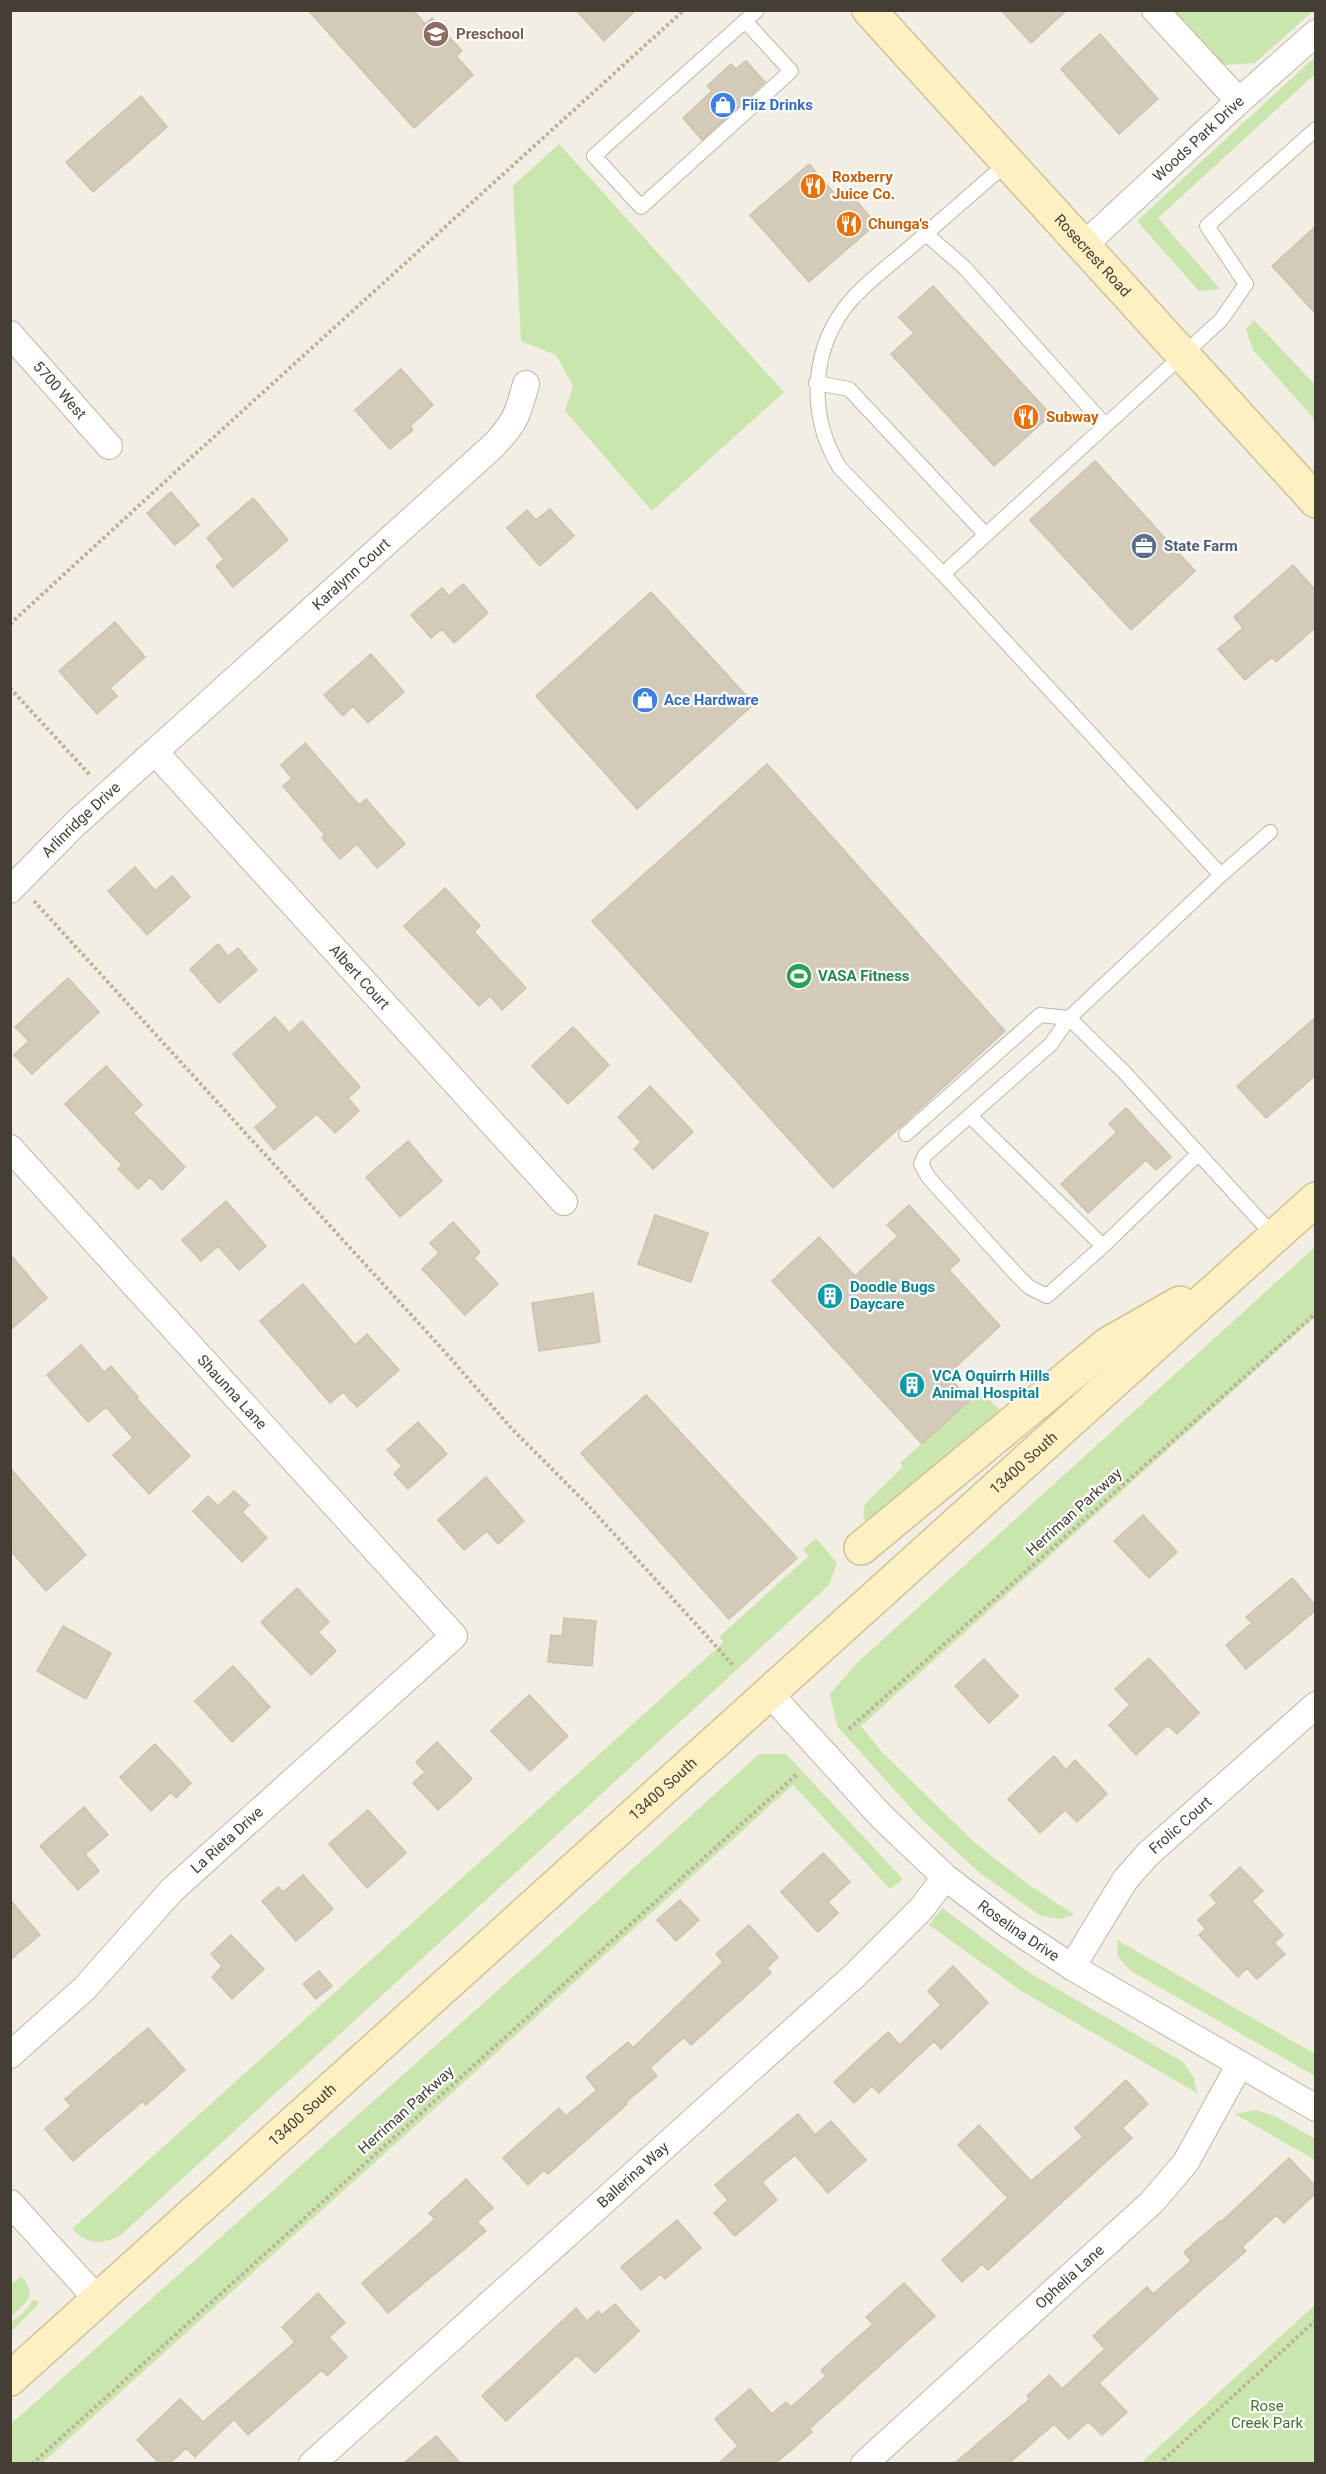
<svg xmlns="http://www.w3.org/2000/svg" width="1326" height="2474" font-family="Roboto,sans-serif">
  <rect width="100%" height="100%" fill="#f2eee4"/>
  <path fill="#cbe5ae" d="M1172 11H1313L1255 63 1223 65Z
    M1315 57V74L1158 218 1220 289 1199 291 1137 221Z
    M559 144 784 392 652 511 565 411 573 386 556 355 521 341 513 186Z
    M1254 320 1315 385V420L1253 350 1246 329Z
    M1315 1247V1317L861 1726 882 1752 975 1843 1029 1885 1075 1915 1060 1919 1041 1916 981 1874 918 1816 837 1726 830 1694 857 1663Z
    M981 1391 1005 1415 875 1528 863 1518 865 1504 903 1467 900 1463Z
    M816 1538 837 1563 829 1585 121 2235C101 2245 89 2245 72 2229L724 1642 719 1637 809 1556 803 1550Z
    M759 1754H786L903 1879 890 1889 793 1785 42 2463H11V2424L552 1942Z
    M942 1908 1030 1973 1183 2062 1194 2078 1197 2093 1023 1992 929 1925Z
    M1117 1940 1315 2054V2076L1131 1971 1118 1957Z
    M1256 2110 1277 2117 1315 2139V2160L1235 2114Z
    M21 2276C38 2294 27 2304 11 2316V2285Z
    M33 2300 39 2302 36 2307 11 2332V2323L25 2311Z
    M1315 2305V2463H1141Z"/>
  <path fill="#d3caba" stroke="#cdc2ae" stroke-width="1.5" d="M308 10H413L425 24 432 18 462 51 456 56 473 75 414 128Z
    M576 10H636L604 41Z
    M1001 10H1067L1031 43Z
    M1100 34 1158 99 1119 134 1061 69Z
    M746 61 765 82 702 140 683 118 712 91 707 86 731 64 736 69Z
    M141 96 167 127 93 192 66 162Z
    M809 164 839 199 848 191 876 224 809 282 750 215Z
    M1316 226V314L1272 266Z
    M933 286 1051 415 994 466 891 354 914 333 899 317Z
    M401 369 433 405 410 426 413 430 390 449 355 410Z
    M1095 461 1195 571 1131 630 1030 520Z
    M171 492 199 525 175 545 147 513Z
    M253 498 288 540 233 587 216 566 224 559 207 538Z
    M550 509 574 536 540 566 507 528 527 510 536 520Z
    M1293 565 1316 591V627L1276 662 1272 657 1245 680 1218 649 1243 628 1234 617Z
    M463 584 488 613 454 643 442 629 431 638 411 615 442 588 449 596Z
    M651 592 754 704 637 809 536 696Z
    M115 622 145 657 110 688 117 696 97 714 59 671Z
    M371 654 404 692 368 723 353 706 343 716 324 695Z
    M305 743 359 805 366 799 405 844 377 868 357 844 340 859 322 838 325 835 283 786 292 778 281 765Z
    M767 764 1005 1031 833 1188 592 921Z
    M135 867 155 891 172 876 190 897 147 935 108 891Z
    M445 888 480 926 474 932 526 988 502 1010 490 996 479 1006 404 926Z
    M218 944 228 956 238 948 257 970 219 1003 190 969Z
    M68 978 99 1012 32 1074 14 1055 29 1041 15 1027Z
    M275 1017 289 1033 302 1021 360 1087 348 1098 359 1111 335 1133 317 1114 274 1150 255 1127 278 1107 233 1054Z
    M1316 1017V1075L1266 1118 1237 1086Z
    M573 1027 609 1065 568 1104 532 1066Z
    M106 1066 142 1105 133 1113 185 1167 162 1190 150 1177 138 1189 118 1169 122 1165 65 1104Z
    M650 1086 693 1132 653 1169 634 1149 641 1142 618 1117Z
    M1126 1108 1171 1157 1156 1170 1146 1160 1088 1213 1061 1184 1117 1132 1109 1124Z
    M408 1141 442 1181 400 1217 366 1177Z
    M226 1201 266 1246 239 1270 218 1246 201 1261 182 1240Z
    M909 1205 960 1260 949 1270 1000 1326 947 1375 970 1400 922 1444 772 1281 819 1237 855 1276 898 1236 887 1225Z
    M655 1215 708 1233 691 1282 638 1264Z
    M453 1222 480 1252 474 1258 498 1284 465 1315 422 1269 439 1253 430 1243Z
    M10 1254 47 1298 10 1330Z
    M303 1284 355 1345 367 1334 399 1370 357 1407 343 1392 330 1403 260 1321Z
    M593 1293 600 1342 539 1351 532 1303Z
    M81 1345 104 1372 111 1366 138 1397 136 1398 190 1456 149 1494 113 1455 133 1438 106 1407 88 1422 47 1375Z
    M646 1395 797 1558 729 1619 581 1453Z
    M418 1422 447 1454 408 1489 394 1474 402 1466 387 1450Z
    M10 1468 86 1555 46 1591 10 1550Z
    M486 1477 524 1521 498 1544 487 1531 464 1550 438 1520Z
    M234 1491 249 1505 242 1512 267 1538 242 1562 193 1511 208 1496 218 1506Z
    M1143 1515 1177 1552 1149 1578 1114 1541Z
    M1292 1578 1316 1606V1610L1246 1669 1226 1645 1252 1623 1246 1617Z
    M297 1588 329 1622 318 1632 336 1651 311 1675 261 1622Z
    M564 1618 596 1621 592 1666 548 1662 551 1635 562 1636Z
    M63 1626 111 1653 86 1699 37 1671Z
    M1149 1658 1199 1713 1177 1734 1168 1725 1136 1755 1109 1725 1130 1705 1115 1689Z
    M984 1659 1018 1696 989 1723 955 1686Z
    M233 1666 270 1707 232 1742 195 1701Z
    M529 1695 568 1736 530 1771 491 1731Z
    M437 1742 472 1779 438 1810 413 1783 425 1772 416 1762Z
    M155 1744 191 1783 176 1798 171 1792 151 1811 120 1777Z
    M1054 1756 1066 1770 1075 1760 1107 1794 1077 1822 1065 1810 1040 1833 1008 1799Z
    M84 1807 108 1835 85 1854 99 1871 78 1890 40 1846Z
    M368 1810 406 1853 367 1888 329 1844Z
    M823 1853 850 1882 828 1902 838 1913 818 1932 781 1892Z
    M1240 1867 1263 1891 1252 1901 1283 1935 1274 1943 1285 1954 1257 1979 1247 1968 1238 1977 1199 1935 1206 1929 1198 1920 1217 1903 1210 1895Z
    M303 1875 333 1909 296 1941 262 1901 278 1887 283 1892Z
    M10 1900 40 1935 10 1960Z
    M680 1900 699 1920 676 1941 657 1920Z
    M749 1925 778 1957 767 1968 771 1973 691 2045 684 2037 650 2068 657 2076 626 2102 627 2104 548 2174 544 2170 528 2185 503 2158 559 2108 566 2116 597 2090 586 2077 628 2042 633 2048 723 1962 716 1954Z
    M231 1935 264 1969 232 1999 212 1977 222 1966 211 1954Z
    M953 1966 988 2003 941 2049 934 2041 879 2093 872 2086 854 2103 834 2082 888 2032 900 2045 941 2005 928 1991Z
    M319 1971 332 1986 316 1999 303 1984Z
    M148 2028 185 2070 146 2105 143 2101 73 2161 45 2129 71 2106 65 2099Z
    M1126 2080 1148 2104 1122 2128 1132 2138 988 2270 982 2264 962 2282 942 2260 1008 2198 958 2145 979 2125 1031 2181 1083 2137 1075 2128Z
    M798 2114 815 2135 831 2121 866 2160 828 2193 795 2155 762 2182 777 2200 735 2236 714 2213 728 2200 715 2185Z
    M1289 2158 1316 2187V2193L1284 2223 1276 2215 1242 2247 1246 2251 1173 2315 1099 2383 1127 2412 1102 2435 1088 2421 1069 2439 1054 2424 1009 2463H955L1030 2399 1027 2396 1049 2375 1062 2389 1105 2349 1093 2336 1147 2287 1153 2294 1191 2261 1184 2252 1220 2221 1221 2222Z
    M466 2179 493 2208 477 2222 486 2231 388 2313 362 2283 435 2219 429 2213Z
    M677 2220 701 2248 665 2279 661 2274 641 2290 621 2267Z
    M904 2283 935 2316 809 2429 812 2432 776 2463H719L738 2446 715 2419 750 2389 772 2414 786 2402 791 2407 826 2376 821 2370 873 2324 866 2317Z
    M318 2293 345 2323 329 2337 347 2357 327 2376 322 2370 248 2435 234 2419 195 2457 186 2448 170 2463H159L137 2440 180 2399 203 2422 295 2342 282 2327Z
    M615 2304 639 2331 595 2373 577 2355 506 2421 482 2396 576 2308 587 2321 598 2311 602 2315Z
    M436 2436 460 2463H404Z"/>
  <g fill="none" stroke-linecap="round" stroke-linejoin="round">
    <defs>
      <path id="lane" d="M745 21 791 71 641 207 594 156 745 21 757 10
        M926 234 965 268 1105 425
        M816 383 849 389 985 534
        M943 574 840 468C807 415 810 347 852 299 870 279 894 262 914 244 945 217 976 190 1007 163
        M1221 875 1270 832
        M970 1116 1103 1246
        M906 1134 1040 1015 1069 1018 1051 1044 925 1155 921 1164 929 1178 1015 1273 1029 1287 1047 1296 1103 1246 1198 1154
        M1274 1236 1124 1072 1069 1018 1221 875 943 574 1221 320 1246 284 1207 226 1316 129"/>
      <g id="street">
        <path d="M1155 10 1239 101"/>
        <path id="s1" d="M1082 247 1239 101 1316 33"/>
        <path id="s2" d="M10 334 109 446"/>
        <path id="s3" d="M155 752 564 1202"/>
        <path id="s4" d="M10 890 75 824 492 447C515 424 518 414 526 384"/>
        <path id="s5" d="M10 1148 454 1636 172 1890 85 1988 10 2055"/>
        <path id="s6" d="M769 1693 881 1816 945 1877 1008 1925 1072 1967 1316 2108"/>
        <path id="s7" d="M1072 1967 1125 1880 1148 1854 1316 1705"/>
        <path d="M10 2203 98 2300"/>
        <path id="s8" d="M312 2464 854 1976 922 1908 945 1877"/>
        <path id="s9" d="M864 2464 1152 2202 1186 2162 1240 2064"/>
      </g>
      <g id="secondary">
        <path id="s10" d="M869 10 1316 501"/>
        <path d="M861 1548 1108 1344 1180 1303"/>
        <path id="s11" d="M10 2379 1316 1199"/>
      </g>
    </defs>
    <use href="#lane" stroke="#bdb6a7" stroke-width="16"/>
    <use href="#street" stroke="#bdb6a7" stroke-width="28"/>
    <use href="#secondary" stroke="#d0c296" stroke-width="36"/>
    <path stroke="#beb199" stroke-width="4" stroke-dasharray="3 3" stroke-linecap="butt" d="M10 624 194 455 684 10
      M10 688 90 775
      M34 901 445 1352 512 1429 586 1503 733 1665
      M849 1729 1316 1313
      M32 2464 796 1775
      M1159 2464 1316 2320"/>
    <use href="#lane" stroke="#fff" stroke-width="14"/>
    <use href="#street" stroke="#fff" stroke-width="26"/>
    <use href="#secondary" stroke="#fdf0c3" stroke-width="33"/>
  </g>
  <defs>
    <symbol id="school-disc" viewBox="-11 -11 22 22"><circle r="9.5" fill="#8d6e63" stroke="#fff"/><path d="M0-5L7-2L0 1L-7-2ZM-4 1L0 2.5L4 1V4Q0 6-4 4Z" fill="#fff"/></symbol>
    <symbol id="shop-disc" viewBox="-11 -11 22 22"><circle r="9.5" fill="#3f7fe0" stroke="#fff"/><path d="M-5-2.5h2.3a2.7 3.5 0 0 1 5.4 0H5L5.5 6h-11ZM-1.5-2.5h3a1.5 2.3 0 0 0-3 0Z" fill="#fff"/></symbol>
    <symbol id="restaurant-disc" viewBox="-11 -11 22 22"><circle r="9.5" fill="#e8710a" stroke="#fff"/><path d="M-5-6h1v4h1v-4h1v4h1v-4h1v5L-1.5 .5V6h-2V.5L-5-1ZM5-6V6H3V1.5H1.5Q1.5-4 5-6Z" fill="#fff"/></symbol>
    <symbol id="office-disc" viewBox="-11 -11 22 22"><circle r="9.5" fill="#5c6f8a" stroke="#fff"/><path d="M-6-3h4V-5.5h4V-3h4V5H-6ZM-1-4.5V-3h2v-1.5ZM-6 0V1H6V0Z" fill="#fff"/></symbol>
    <symbol id="stadium-disc" viewBox="-11 -11 22 22"><circle r="9.5" fill="#2e9e5b" stroke="#fff"/><path d="M0-5a6.5 5 0 1 0 0 10a6.5 5 0 1 0 0-10ZM-3.5-1.8h7v3.6h-7Z" fill="#fff"/></symbol>
    <symbol id="building-disc" viewBox="-11 -11 22 22"><circle r="9.5" fill="#0f9aa8" stroke="#fff"/><path d="M-4-6H4V6H1V3H-1V6H-4ZM-2.5-4.3h1.7v1.8h-1.7ZM.8-4.3h1.7v1.8H.8ZM-2.5-1h1.7V.8h-1.7ZM.8-1h1.7V.8H.8Z" fill="#fff"/></symbol>
  </defs>
  <g fill-rule="evenodd">
    <use href="#school-disc" x="421" y="19" width="30" height="30"/>
    <use href="#shop-disc" x="708" y="90" width="30" height="30"/>
    <use href="#restaurant-disc" x="798" y="171" width="30" height="30"/>
    <use href="#restaurant-disc" x="834" y="209" width="30" height="30"/>
    <use href="#restaurant-disc" x="1011" y="402" width="30" height="30"/>
    <use href="#office-disc" x="1129" y="531" width="30" height="30"/>
    <use href="#shop-disc" x="630" y="685" width="30" height="30"/>
    <use href="#stadium-disc" x="784" y="961" width="30" height="30"/>
    <use href="#building-disc" x="815" y="1281" width="30" height="30"/>
    <use href="#building-disc" x="897" y="1370" width="30" height="30"/>
  </g>
  <g text-anchor="middle" stroke-width="4.5" stroke-linejoin="round" paint-order="stroke">
    <g font-size="15" font-weight="bold" fill="#785e54" stroke="#fff" text-anchor="start">
      <text x="456" y="39">Preschool</text>
    </g>
    <g font-size="15" font-weight="bold" fill="#366cbe" stroke="#fff" text-anchor="start">
      <text x="742" y="110">Fiiz Drinks</text>
      <text x="664" y="705">Ace Hardware</text>
    </g>
    <g font-size="15" fill="#443e34" stroke="#fff">
      <text dy="5" stroke="none"><textPath href="#s1" startOffset="159">Woods Park Drive</textPath></text>
      <text dy="5" stroke="none"><textPath href="#s10" startOffset="332">Rosecrest Road</textPath></text>
      <text dy="5" stroke="none"><textPath href="#s2" startOffset="75">5700 West</textPath></text>
      <text dy="5" stroke="none"><textPath href="#s4" startOffset="465">Karalynn Court</textPath></text>
      <text dy="5" stroke="none"><textPath href="#s4" startOffset="100">Arlinridge Drive</textPath></text>
      <text dy="5" stroke="none"><textPath href="#s3" startOffset="304">Albert Court</textPath></text>
      <text dy="5" stroke="none"><textPath href="#s5" startOffset="330">Shaunna Lane</textPath></text>
      <text dy="5" stroke="none"><textPath href="#s11" startOffset="1366">13400 South</textPath></text>
      <text transform="translate(1074 1512) rotate(-42)" y="5">Herriman Parkway</text>
      <text dy="5" stroke="none"><textPath href="#s11" startOffset="880">13400 South</textPath></text>
      <text dy="5" stroke="none"><textPath href="#s7" startOffset="180">Frolic Court</textPath></text>
      <text transform="translate(227 1840) rotate(-42)" y="5">La Rieta Drive</text>
      <text dy="5" stroke="none"><textPath href="#s6" startOffset="346">Roselina Drive</textPath></text>
      <text transform="translate(406 2110) rotate(-42)" y="5">Herriman Parkway</text>
      <text dy="5" stroke="none"><textPath href="#s11" startOffset="394">13400 South</textPath></text>
      <text dy="5" stroke="none"><textPath href="#s8" startOffset="432">Ballerina Way</textPath></text>
      <text dy="5" stroke="none"><textPath href="#s9" startOffset="278">Ophelia Lane</textPath></text>
    </g>
    <g font-size="15" font-weight="bold" fill="#c56008" stroke="#fff" text-anchor="start">
      <text x="832" y="182">Roxberry<tspan x="832" dy="17">Juice Co.</tspan></text>
      <text x="868" y="229">Chunga's</text>
      <text x="1046" y="422">Subway</text>
    </g>
    <g font-size="15" font-weight="bold" fill="#4e5e75" stroke="#fff" text-anchor="start">
      <text x="1164" y="551">State Farm</text>
    </g>
    <g font-size="15" font-weight="bold" fill="#27864d" stroke="#fff" text-anchor="start">
      <text x="818" y="981">VASA Fitness</text>
    </g>
    <g font-size="15" font-weight="bold" fill="#0d838f" stroke="#fff" text-anchor="start">
      <text x="850" y="1292">Doodle Bugs<tspan x="850" dy="17">Daycare</tspan></text>
      <text x="932" y="1381">VCA Oquirrh Hills<tspan x="932" dy="17">Animal Hospital</tspan></text>
    </g>
    <g font-size="15" fill="#44732a" stroke="#fff">
      <text x="1267" y="2411">Rose<tspan x="1267" dy="17">Creek Park</tspan></text>
    </g>
  </g>
  <rect width="1326" height="2474" fill="none" stroke="#443e34" stroke-width="24"/>
</svg>
